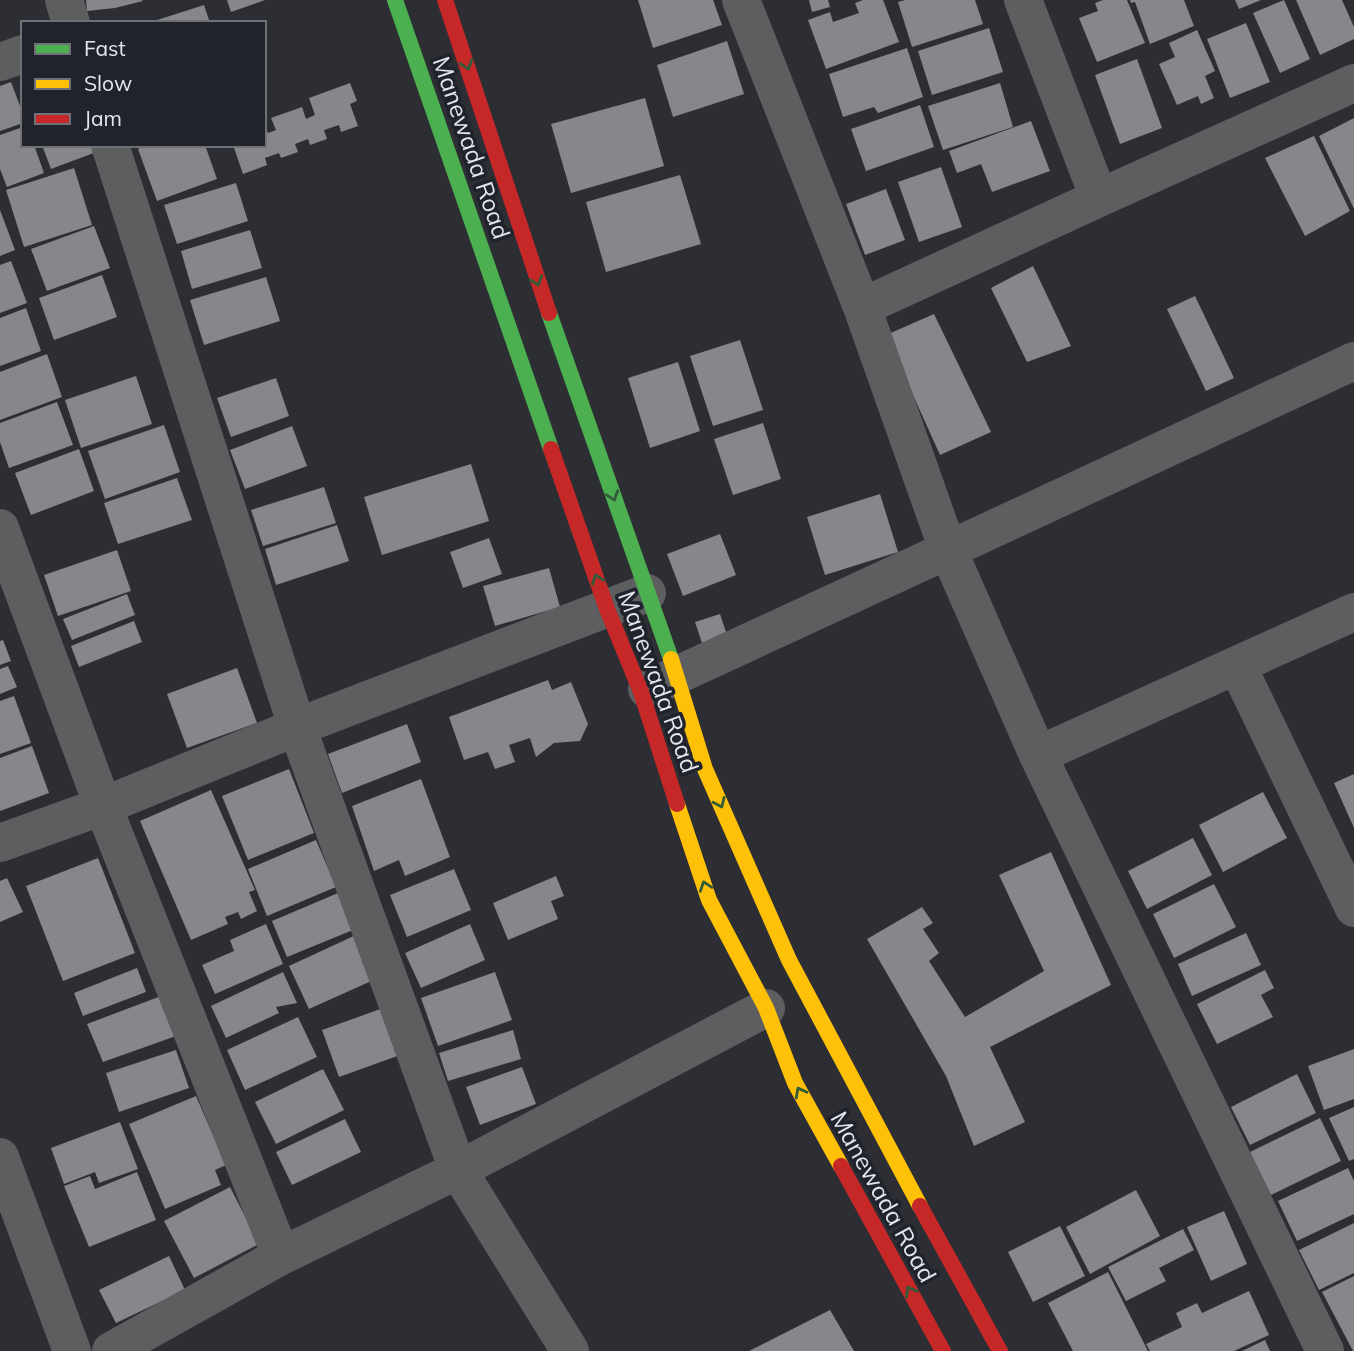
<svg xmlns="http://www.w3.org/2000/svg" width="1354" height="1351" font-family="Mulish,sans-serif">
  <rect width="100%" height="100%" fill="#2d2e33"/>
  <path fill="#87868a" d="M86 0H142L143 1 115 8 87 11Z
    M227 0H265L231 12Z
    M638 0H713L722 25 653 48Z
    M809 0H828L830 7 812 12Z
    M863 0H883L899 42 826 69 808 20 830 12 833 22 859 13 855 3Z
    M905 0H975L983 24 912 47 898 2Z
    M1103 0H1127L1145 43 1097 62 1079 18 1098 11 1095 3Z
    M1130 0H1184L1194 26 1150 44 1135 2 1131 3Z
    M1235 0H1261L1239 9Z
    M1284 0 1310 59 1280 73 1253 13Z
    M1296 0H1342L1354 27V39L1320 55Z
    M204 5 210 23H151V22Z
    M1246 23 1270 82 1230 98 1207 39Z
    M989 28 1003 72 932 95 918 51Z
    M1197 30 1215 71 1205 76 1214 98 1201 104 1198 96 1177 105 1159 64 1175 57 1169 43Z
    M727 41 744 94 673 117 657 65Z
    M907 48 923 97 878 113 874 107 843 117 829 74Z
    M1137 59 1162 128 1120 144 1095 75Z
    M11 82 23 114V123L0 131V86Z
    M350 83 357 101 350 104 358 126 341 132 339 125 324 130 327 139 310 145 308 139 295 144 298 152 281 158 279 153 265 158 267 165 243 174 233 145H264V124L268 133 276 130 271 118 302 107 306 119 315 115 309 98Z
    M1000 83 1013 127 943 150 928 106Z
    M645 98 664 166 571 193 551 124Z
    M920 105 934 147 866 171 851 129Z
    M1354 118V209L1319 136Z
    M1031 121 1050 171 992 192 981 164 957 173 949 151Z
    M23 127V145H34L44 173 7 187 0 169V135Z
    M1314 136 1350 211 1305 236 1265 158Z
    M42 145H97L99 151 51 169Z
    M147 145H205L217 179 157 201 138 149Z
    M941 167 962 227 919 242 898 182Z
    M74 168 92 225 24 247 6 190Z
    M680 175 701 244 606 272 586 202Z
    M236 183 248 221 177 244 164 205Z
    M886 189 905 240 865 255 846 204Z
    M0 210 15 250 0 256Z
    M94 226 110 268 47 291 31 249Z
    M250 230 262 268 192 289 181 251Z
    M11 261 27 303 0 313V265Z
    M1033 266 1071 346 1027 362 991 288Z
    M102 275 117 317 54 340 39 298Z
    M266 277 280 321 204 345 190 300Z
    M1195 296 1234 378 1206 391 1167 309Z
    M26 308 41 351 0 366V318Z
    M934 314 991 432 940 455 886 335Z
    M740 340 763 410 713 426 690 356Z
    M47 354 62 397 0 420V372Z
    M678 362 700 431 650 448 628 378Z
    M136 376 152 424 81 448 65 400Z
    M276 378 289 416 231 437 217 398Z
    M57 402 73 445 9 468 0 442V423Z
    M763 423 781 479 733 495 714 439Z
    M164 425 180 472 105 499 88 451Z
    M292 426 307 466 245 489 230 450Z
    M79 449 94 491 31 515 15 473Z
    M471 464 489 521 382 555 364 497Z
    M177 478 192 520 118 544 104 503Z
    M324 487 336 523 263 546 251 510Z
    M880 494 898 552 825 575 807 517Z
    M337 525 349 561 276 585 265 549Z
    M720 534 736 575 683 596 667 554Z
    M489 538 502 574 463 588 450 552Z
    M117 550 131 591 58 616 44 575Z
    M549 568 560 607 495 626 483 586Z
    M127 594 135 615 72 640 63 619Z
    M720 614 727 635 702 643 695 622Z
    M134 621 142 642 79 667 71 646Z
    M3 640 11 661 0 665V641Z
    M8 666 17 687 0 694V669Z
    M237 668 257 723 187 748 167 694Z
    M548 680 552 690 571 682 588 724 580 741 554 743 536 757 530 738 509 745 515 762 495 769 488 752 464 760 449 717Z
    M14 696 31 743 0 754V701Z
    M407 724 421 762 342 793 328 754Z
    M32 746 49 793 0 811V758Z
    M289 769 314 833 248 860 222 796Z
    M1354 774V828L1334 783Z
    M421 779 450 857 405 876 399 860 374 871 352 806Z
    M211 790 255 890 249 892 257 911 241 919 238 912 225 917 228 924 191 940 140 821Z
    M1263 792 1287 838 1223 872 1199 825Z
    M1193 838 1212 875 1147 909 1128 871Z
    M316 840 336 887 267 916 248 869Z
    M1051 852 1111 985 990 1047 1025 1122 974 1146 946 1076 867 939 922 907 933 923 923 929 939 953 929 961 965 1017 1044 971 999 875Z
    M98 858 135 953 63 981 26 886Z
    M454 869 471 910 407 937 390 895Z
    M556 876 564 896 551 901 558 919 508 940 493 903Z
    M7 878 23 912 0 922V881Z
    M1214 884 1236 927 1174 958 1153 914Z
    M338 893 353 930 287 957 272 921Z
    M266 924 283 964 215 994 202 965 234 951 230 940Z
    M470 924 485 960 421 988 405 953Z
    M1246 933 1261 965 1192 996 1178 964Z
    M358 934 378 978 309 1009 289 966Z
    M137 968 146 992 83 1016 74 993Z
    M1265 970 1274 988 1261 995 1273 1017 1217 1044 1197 1004Z
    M283 972 297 1003 276 1007 279 1013 226 1038 211 1006Z
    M495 972 512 1020 438 1046 421 998Z
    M161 996 176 1036 103 1062 87 1024Z
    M386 1007 403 1054 339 1077 322 1030Z
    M298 1017 317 1057 245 1090 227 1050Z
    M513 1030 521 1059 448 1081 439 1053Z
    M1354 1049V1099L1324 1110 1308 1066Z
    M176 1050 189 1088 119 1112 106 1073Z
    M522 1067 536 1104 480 1125 466 1087Z
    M323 1069 344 1110 276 1144 255 1102Z
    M1297 1074 1316 1113 1250 1145 1231 1107Z
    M196 1096 226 1165 215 1170 221 1185 165 1209 129 1124Z
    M1354 1107V1159L1349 1161 1329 1118Z
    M1320 1118 1341 1161 1271 1195 1250 1152Z
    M345 1119 361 1152 292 1185 276 1152Z
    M120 1122 138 1169 99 1183 95 1172 64 1184 51 1148Z
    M1348 1168 1354 1181V1214L1297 1241 1278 1201Z
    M137 1172 156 1220 89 1247 64 1186 90 1176 95 1189Z
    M230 1187 259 1244 194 1278 164 1221Z
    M1136 1190 1160 1236 1090 1274 1066 1227Z
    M1224 1211 1247 1264 1211 1281 1187 1227Z
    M1354 1223V1273L1319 1290 1299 1250Z
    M1060 1226 1085 1276 1033 1302 1008 1252Z
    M1183 1229 1194 1250 1159 1268 1166 1281 1126 1301 1108 1267Z
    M169 1256 185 1290 116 1323 99 1290Z
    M1108 1272 1148 1351H1073L1048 1303Z
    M1354 1276V1351H1353L1322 1292Z
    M1249 1291 1269 1335 1234 1351H1150L1146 1344 1182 1327 1176 1313 1197 1303 1202 1313Z
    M830 1310 854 1351H749Z
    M1265 1340 1270 1351H1242Z"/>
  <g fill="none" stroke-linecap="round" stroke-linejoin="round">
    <path stroke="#5d5e5f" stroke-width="38" d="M64 0 71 23
      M741 0 862 307 1099 198 1023 0
      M0 62 23 54
      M110 145 297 727 458 1170 570 1351
      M1099 198 1354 83
      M1354 361 948 550 1038 755 1354 612
      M0 528 103 806 281 1256
      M1237 665 1354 908
      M647 689 948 550 862 307
      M1038 755 1325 1351
      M0 843 103 806 297 727 647 593
      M0 1157 72 1351
      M111 1351 281 1256 458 1170 766 1008"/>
    <path stroke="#4caf50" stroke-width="16" d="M395 0 551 449
      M549 313 671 659"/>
    <path stroke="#ffc107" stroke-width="16" d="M671 659 705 769 789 960 920 1206
      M677 804 709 900 766 1008 795 1083 841 1166"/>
    <path stroke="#c62828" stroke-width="16" d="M445 0 549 313
      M551 449 607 609 641 692 677 804
      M841 1166 943 1351
      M920 1206 1000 1351"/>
  </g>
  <defs><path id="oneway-chevron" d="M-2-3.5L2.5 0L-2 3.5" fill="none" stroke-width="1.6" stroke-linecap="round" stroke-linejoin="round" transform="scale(1.75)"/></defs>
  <g stroke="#325b3a">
    <use href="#oneway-chevron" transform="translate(467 65) rotate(72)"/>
    <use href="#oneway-chevron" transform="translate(537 281) rotate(71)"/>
    <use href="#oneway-chevron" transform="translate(613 496) rotate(71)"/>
    <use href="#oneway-chevron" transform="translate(597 579) rotate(-109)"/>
    <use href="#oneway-chevron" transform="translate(720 803) rotate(66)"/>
    <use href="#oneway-chevron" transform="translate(705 886) rotate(-108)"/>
    <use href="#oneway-chevron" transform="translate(800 1092) rotate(-118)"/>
    <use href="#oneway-chevron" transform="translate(910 1291) rotate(-119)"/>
  </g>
  <g text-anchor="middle" stroke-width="7" stroke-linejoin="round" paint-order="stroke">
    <g font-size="24" fill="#e4e6ec" stroke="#21232c">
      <text transform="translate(471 148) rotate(71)" y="8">Manewada Road</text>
      <text transform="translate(658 682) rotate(70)" y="8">Manewada Road</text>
      <text transform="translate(883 1197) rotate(61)" y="8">Manewada Road</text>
    </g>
  </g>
  <rect x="21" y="21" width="245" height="126" fill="#21232c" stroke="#6f7179" stroke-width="2"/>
  <rect x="35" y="44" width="35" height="10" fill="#4caf50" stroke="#6f7179" stroke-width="2"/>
  <text x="84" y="56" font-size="21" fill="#e4e6ec">Fast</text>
  <rect x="35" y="79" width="35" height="10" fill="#ffc107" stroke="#6f7179" stroke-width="2"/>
  <text x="84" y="91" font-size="21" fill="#e4e6ec">Slow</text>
  <rect x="35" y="114" width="35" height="10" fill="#c62828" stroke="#6f7179" stroke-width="2"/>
  <text x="84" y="126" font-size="21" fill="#e4e6ec">Jam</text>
</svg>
